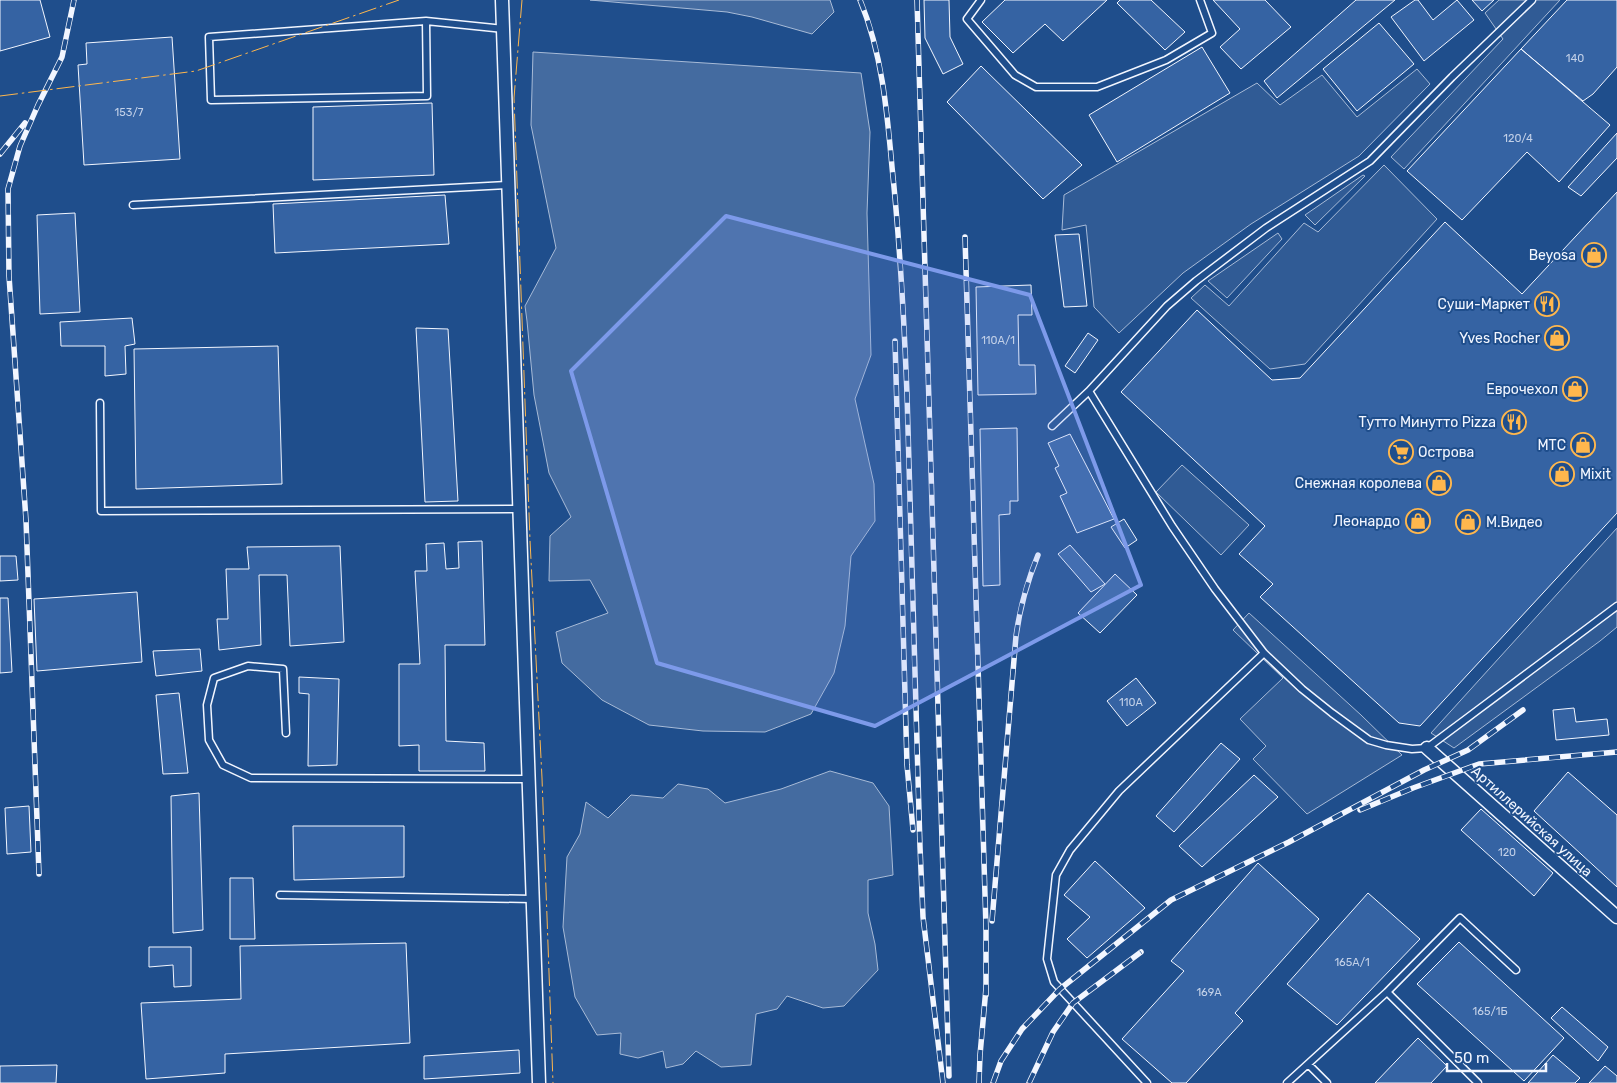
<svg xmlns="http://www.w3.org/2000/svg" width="1617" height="1083" font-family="Rubik,sans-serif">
  <rect width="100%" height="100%" fill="#1f4e8c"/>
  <path fill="#305b95" stroke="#a8bbd7" d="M1499 0H1560L1404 169 1391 157 1503 39 1485 13Z
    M1417 69 1430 84 1359 156 1251 224 1183 273 1119 333 1094 307 1086 225 1062 230 1064 195 1257 83 1280 105 1322 75 1357 117Z
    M1384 165 1437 219 1305 364 1270 369 1191 298 1205 285 1229 306 1304 223 1318 232Z
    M1363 175 1365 176 1315 225 1305 215Z
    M1278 233 1282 239 1227 298 1208 281Z
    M1182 465 1249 525 1221 555 1156 492Z
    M1617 528V627L1600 641 1454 748 1431 733Z
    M1249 613 1361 715 1402 755 1307 814 1253 759 1266 746 1240 719 1283 678 1233 630Z"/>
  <path fill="#446ba0" stroke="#a8bbd7" d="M590 0H830L834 12 812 34 752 17 727 12Z
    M533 52 861 73 870 132 867 213 871 355 855 399 874 484 875 521 851 556 845 626 834 673 811 714 765 732 703 731 649 725 602 700 562 663 556 632 608 613 590 580 549 581 550 536 571 517 549 473 534 395 527 321 525 306 556 248 531 125Z
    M830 771 873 783 889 806 893 875 868 880V913L875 944 878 970 844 1006 823 1008 787 996 777 1009 756 1014 751 1065 721 1067 696 1051 683 1064 666 1068 663 1051 638 1058 620 1054 621 1033 597 1035 575 997 563 927 567 857 580 834 586 802 608 818 631 795 663 798 678 784 708 789 725 803 781 789Z"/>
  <path fill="#3563a3" stroke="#f2f6ff" d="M0 0H40L50 37 0 51Z
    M924 0H949L950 37 963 64 943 74 925 38Z
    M1005 0H1107L1063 41 1045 24 1013 53 982 22Z
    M1120 0H1151L1185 32 1165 50 1117 3Z
    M1213 0H1265L1291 27 1241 69 1220 47 1240 29Z
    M1356 0H1395L1277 98 1264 81Z
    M1415 0H1418L1433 20 1457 0 1474 20 1424 61 1391 17Z
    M1472 0H1494L1482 11Z
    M1567 0H1617V67L1593 94 1583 101 1521 49Z
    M1379 23 1414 64 1357 111 1323 69Z
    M172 37 180 159 84 165 78 65 87 64 86 43Z
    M1202 47 1230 93 1117 162 1089 115Z
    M1521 49 1610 125 1559 182 1527 152 1462 220 1407 171Z
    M981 66 1082 165 1043 199 947 102Z
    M432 103 434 175 313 180V107Z
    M1617 133V158L1581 196 1568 187Z
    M1617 192V513L1420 726 1399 723 1260 597 1273 584 1239 554 1265 526 1121 392 1197 310 1272 380 1300 378 1445 222 1522 294Z
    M445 195 449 244 275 253 273 204Z
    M75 213 80 312 40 314 37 215Z
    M1079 234 1087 306 1064 307 1055 235Z
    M1031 285 1032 315H1018L1019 365H1035L1036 394 978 395 976 287Z
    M132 318 135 344 125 346 126 374 105 376V346H61L60 322Z
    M416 328 448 329 458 501 425 502Z
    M1088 333 1098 340 1075 373 1065 366Z
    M278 346 282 484 136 489 134 349Z
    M1017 428 1018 501H1010V514L999 515 1000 585 983 586 980 429Z
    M1070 434 1114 519 1077 533 1060 496 1067 493 1055 468 1059 466 1048 443Z
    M1124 519 1137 540 1125 548 1111 527Z
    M482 541 485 645H445L446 741 484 743 485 771H419V745L399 746V664H420L415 571H427L426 544 444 543 446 569 459 568 458 542Z
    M1070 545 1105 584 1091 592 1058 554Z
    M340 546 344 642 290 646 287 575H259L261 645 219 650 217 619H228L226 569H249L247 547Z
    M0 556H16L18 580 0 581Z
    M1115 574 1137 595 1100 633 1078 613Z
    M137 592 142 662 37 671 34 599Z
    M0 598H8L12 672 0 673Z
    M200 649 202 671 156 676 153 651Z
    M299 677 339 679 337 765 308 766 309 694 299 693Z
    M1136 678 1156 703 1127 726 1107 701Z
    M179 693 188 773 163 774 156 695Z
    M1574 708 1576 722 1607 719 1609 735 1556 740 1553 710Z
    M1221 743 1240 759 1174 832 1156 816Z
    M1568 772 1617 815V887L1534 811Z
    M1254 775 1278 797 1202 867 1179 846Z
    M199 793 203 930 173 933 171 796Z
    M29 806 31 852 7 854 5 808Z
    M1481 809 1553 873 1534 896 1461 830Z
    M293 826H404V877L294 880Z
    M1095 861 1145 908 1087 958 1067 939 1090 917 1064 895Z
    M1258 863 1319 919 1235 1013 1243 1021 1186 1083H1172L1122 1039 1184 971 1171 961Z
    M230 878H253L255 939H230Z
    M1368 893 1420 939 1337 1025 1287 984Z
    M1459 942 1564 1038 1524 1081 1417 984Z
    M406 943 410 1043 225 1054V1073L146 1079 141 1003 241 999 240 946Z
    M149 947H191V986L174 987 173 965 149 967Z
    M1562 1007 1608 1047 1598 1061 1551 1018Z
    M1418 1038 1447 1066 1431 1083H1375Z
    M519 1050 520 1073 424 1079V1056Z
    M1553 1055 1580 1078 1575 1083H1528Z
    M57 1065 56 1083H0V1066Z
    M1605 1066 1617 1076V1083H1589Z"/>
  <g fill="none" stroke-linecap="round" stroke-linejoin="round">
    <defs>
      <path id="lane" d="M981 0 967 19 1015 75 1036 87H1097L1166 60 1212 33 1200 0
        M1532 0 1452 77 1370 161 1266 228 1196 281 1167 306 1089 391 1172 526 1215 589 1264 653 1302 689 1332 713 1369 740 1386 745 1412 749 1427 748 1617 606
        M426 21 427 96 211 100 209 37 426 21 504 29
        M133 205 507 185
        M100 403 101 511 519 509
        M1052 426 1089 391
        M286 733 283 669 248 666 214 678 207 705 209 740 223 765 251 778 528 779
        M280 895 532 899
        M1387 992 1460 918 1516 970
        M1308 1064 1327 1083
        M1147 1083 1054 982 1047 959 1056 875 1070 850 1119 791 1264 653
        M1287 1083 1387 992 1478 1083"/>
      <path id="street" d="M502 0 539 1083
        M1427 748 1617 917"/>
    </defs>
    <use href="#lane" stroke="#f2f6ff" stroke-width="9"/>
    <use href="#street" stroke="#f2f6ff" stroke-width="15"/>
    <use href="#lane" stroke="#1f4e8c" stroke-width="6"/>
    <use href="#street" stroke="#1f4e8c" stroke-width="12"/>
    <defs>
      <path id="rail" d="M860 0C882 53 887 111 892 167 900 243 904 318 907 394 911 545 915 696 920 847L923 917 943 1083
        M917 0 949 1076
        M0 154 25 123
        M965 237 986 928V995
        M895 341 907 765 913 830
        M1360 810 1413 788 1479 764 1617 752
        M39 874 26 520 9 276 8 189 20 146 38 105 62 57 74 0
        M992 921 1016 636C1020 607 1027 582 1038 555
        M979 1083 980 1055 986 988
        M993 1083 1001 1061 1022 1029 1060 989 1171 900 1289 842 1424 770 1468 750 1523 710
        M1029 1083 1053 1032 1073 1003 1141 952"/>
    </defs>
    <use href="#rail" stroke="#f2f6ff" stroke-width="5.5"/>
    <use href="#rail" stroke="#1f4e8c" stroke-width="4" stroke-dasharray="11" stroke-linecap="butt"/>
    <path stroke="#ffb74d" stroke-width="1" stroke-dasharray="18 4 2.5 4" stroke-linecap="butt" d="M522 0 514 98 530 540 542 778 553 1083
      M0 96 196 71 399 0"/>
  </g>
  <path fill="#7d9aea" fill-opacity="0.2" stroke="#7d9aea" stroke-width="4" stroke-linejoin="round" d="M726 216 1030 295 1141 585 875 726 657 663 571 371Z"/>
  <defs>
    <symbol id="shop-ring" viewBox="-11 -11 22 22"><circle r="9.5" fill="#1f4e8c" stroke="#ffb74d" stroke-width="1.5"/><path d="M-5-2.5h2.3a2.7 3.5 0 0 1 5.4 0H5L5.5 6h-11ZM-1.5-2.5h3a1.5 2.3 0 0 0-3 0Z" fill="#ffb74d"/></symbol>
    <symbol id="restaurant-ring" viewBox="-11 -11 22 22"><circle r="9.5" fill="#1f4e8c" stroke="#ffb74d" stroke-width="1.5"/><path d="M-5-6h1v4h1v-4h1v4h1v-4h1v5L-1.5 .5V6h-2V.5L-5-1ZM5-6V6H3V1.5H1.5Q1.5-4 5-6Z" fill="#ffb74d"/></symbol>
    <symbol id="supermarket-ring" viewBox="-11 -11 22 22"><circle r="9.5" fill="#1f4e8c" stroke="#ffb74d" stroke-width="1.5"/><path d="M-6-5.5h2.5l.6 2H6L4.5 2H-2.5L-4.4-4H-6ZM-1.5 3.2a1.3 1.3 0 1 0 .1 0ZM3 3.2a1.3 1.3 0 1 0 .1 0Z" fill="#ffb74d"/></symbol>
  </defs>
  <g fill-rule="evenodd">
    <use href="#shop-ring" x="1580" y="241" width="28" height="28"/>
    <use href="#restaurant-ring" x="1533" y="290" width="28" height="28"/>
    <use href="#shop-ring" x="1543" y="324" width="28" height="28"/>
    <use href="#shop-ring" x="1561" y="375" width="28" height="28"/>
    <use href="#restaurant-ring" x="1500" y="408" width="28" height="28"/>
    <use href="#shop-ring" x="1569" y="431" width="28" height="28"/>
    <use href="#supermarket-ring" x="1387" y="438" width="28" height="28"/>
    <use href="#shop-ring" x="1548" y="460" width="28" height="28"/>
    <use href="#shop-ring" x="1425" y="469" width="28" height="28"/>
    <use href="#shop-ring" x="1404" y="507" width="28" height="28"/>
    <use href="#shop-ring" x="1454" y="508" width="28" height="28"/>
  </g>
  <g text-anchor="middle" stroke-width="4" stroke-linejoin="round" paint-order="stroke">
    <g font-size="11" fill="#c3d1e8">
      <text x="1575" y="62">140</text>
      <text x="129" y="116">153/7</text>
      <text x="1518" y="142">120/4</text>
      <text x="998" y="344">110А/1</text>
      <text x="1131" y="706">110А</text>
      <text x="1507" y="856">120</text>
      <text x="1352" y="966">165А/1</text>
      <text x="1209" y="996">169А</text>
      <text x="1490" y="1015">165/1Б</text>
    </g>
    <g font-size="14" fill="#f2f6ff" stroke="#1f4e8c" text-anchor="end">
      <text x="1576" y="260">Beyosa</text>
      <text x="1530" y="309">Суши-Маркет</text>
      <text x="1540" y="343">Yves Rocher</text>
      <text x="1558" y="394">Еврочехол</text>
      <text x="1496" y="427">Тутто Минутто Pizza</text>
      <text x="1566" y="450">МТС</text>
      <text x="1418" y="457" text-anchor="start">Острова</text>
      <text x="1580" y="479" text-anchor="start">Mixit</text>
      <text x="1422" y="488">Снежная королева</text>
      <text x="1400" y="526">Леонардо</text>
      <text x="1486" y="527" text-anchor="start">М.Видео</text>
    </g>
    <g font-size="14" fill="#f2f6ff" stroke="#1f4e8c">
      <text transform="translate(1532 821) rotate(42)" y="5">Артиллерийская улица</text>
    </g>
  </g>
  <path d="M1447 1063v8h99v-8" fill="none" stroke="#f2f6ff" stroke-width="2.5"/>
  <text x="1454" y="1063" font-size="15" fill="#f2f6ff" stroke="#1f4e8c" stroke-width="4" paint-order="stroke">50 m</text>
</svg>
